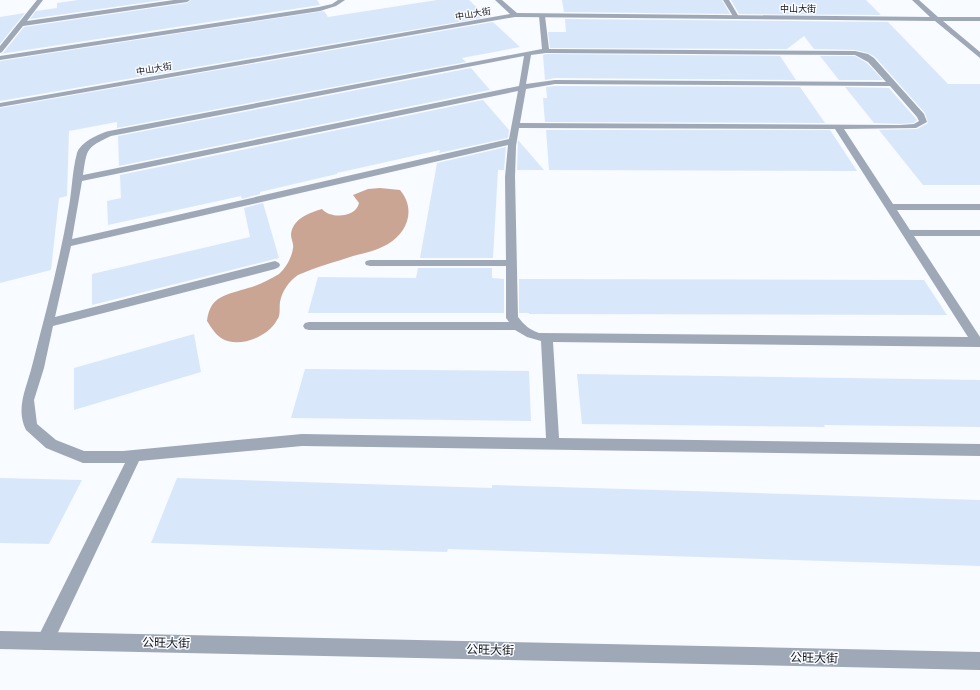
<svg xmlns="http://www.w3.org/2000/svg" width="980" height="690" font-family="'Golos Text','Noto Sans SC',sans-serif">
  <rect width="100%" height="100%" fill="#f8fbff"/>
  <path fill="#cba594" d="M380 188 400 190C416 209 408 232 388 244 378 250 365 253 353 256 335 262 316 267 298 275 289 281 282 291 280 302 279 308 281 315 277 320 268 337 238 349 221 338 215 334 211 327 207 321 210 295 227 295 248 288 259 285 269 280 279 274 286 268 292 257 293 248 294 244 291 239 291 235 292 219 309 213 322 209 330 219 356 218 359 203L353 195 368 189Z"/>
  <path fill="#d9e7fb" d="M78 0H163L30 19 36 11 57 8V3Z
    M191 0H317L320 5 0 54 3 53 24 27 187 3Z
    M437 0H469L487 17 0 101V61L324 11 328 17Z
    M562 0H722L730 14 564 12Z
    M731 0H866L881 15 739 14Z
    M25 13 0 44V17Z
    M565 19 888 22 948 84H980V185H923L879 130 917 129 928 123 925 113 875 57 868 53 855 50 814 49 804 36 787 49 550 48 548 32H566Z
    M493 22 520 47 462 58 466 62 117 128V122L69 131 67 196 59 198 51 270 0 283V108Z
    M546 54 780 56 796 80 555 78 545 80 543 55Z
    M820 56H855L867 63 883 80H839Z
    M471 68 490 90 119 166 118 136Z
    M555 86 800 87 825 123 545 122 543 98H547L546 87Z
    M845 87 889 88 917 120 914 123 900 124 874 123Z
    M483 100 509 130 508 138 439 153 440 150 337 173V174L260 192V194L242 199 241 196 108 225 107 201 121 198 120 175Z
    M546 130H830L857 171 549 170Z
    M518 140 544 170H517Z
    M506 147 504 170H498L493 258H420L437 163Z
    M263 203 279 258 92 305V274L250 237 244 208Z
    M418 268H492V278L504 279V313H308L318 277 416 278Z
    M519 279 924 280 947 315 529 314V313H519Z
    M194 334 201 372 74 410V368Z
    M305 369 529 371 531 421 291 418Z
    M577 374 980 380V427L824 425 825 427 582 424Z
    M0 478 82 480 49 544 0 543Z
    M177 478 492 488V485L980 500V566L448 549 447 552 151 543Z"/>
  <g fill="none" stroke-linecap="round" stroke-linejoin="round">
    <path fill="#9fa8b7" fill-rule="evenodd" d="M37 0H43L27 21 174 0H190L187 2 23 26 2 52 0 53V46Z
      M338 0H345L336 6 320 11 0 60V56L319 7 332 4Z
      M723 0H729L739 17 738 18H734Z
      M542 14 545 16 549 49 855 51 868 54 874 58 924 114 927 122 916 128 844 129 893 204H980V210H897L910 230H980V236H914L980 337V347L553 342 559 438 980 444V456L302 446 139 461 51 647 45 650 39 647 36 641 125 463H83L78 461 46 448 26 430C15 408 27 387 32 366 45 315 59 264 68 212 72 193 72 171 77 153 81 142 98 134 109 131L542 49 539 16ZM546 53 855 55 868 62 886 82 555 80 526 84 531 55ZM524 56 519 86 83 175C87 148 86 148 111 136ZM555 84 890 86 917 117 919 121 914 124 900 125 520 123 526 89ZM518 91 509 139 72 239 82 181ZM519 128 835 129 968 337 539 333C530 330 524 325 518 317L515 177 516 146ZM508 145 505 177 506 260H370L366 261 365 263 366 265 370 266H506V318L509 322H309L305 323 303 326 305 329 309 330H515L527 337 541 341 546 438 302 434 123 451H84L56 440 37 424 34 400 44 368 53 326 275 269 279 267 280 265 279 263 275 261 55 317 71 246Z"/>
    <path fill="#9fa8b7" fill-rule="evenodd" d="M495 0H502L517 13 930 17 912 0H919L938 17H980V21H943L980 52V58L935 21 515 17 0 107V103L510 14Z
      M0 631 980 652V670L0 649Z"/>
  </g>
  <g text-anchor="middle" stroke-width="3" stroke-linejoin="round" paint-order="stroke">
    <g font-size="9" fill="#141517" stroke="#f8fbff">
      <text x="798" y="12">中山大街</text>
      <text transform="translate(473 14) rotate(-10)" y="3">中山大街</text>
      <text transform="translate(154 69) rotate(-10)" y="3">中山大街</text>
    </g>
    <g font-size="12" fill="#141517" stroke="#f8fbff">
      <text transform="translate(166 643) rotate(1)" y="4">公旺大街</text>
      <text transform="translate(490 650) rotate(1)" y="4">公旺大街</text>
      <text transform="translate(814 658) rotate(1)" y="4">公旺大街</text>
    </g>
  </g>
</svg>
